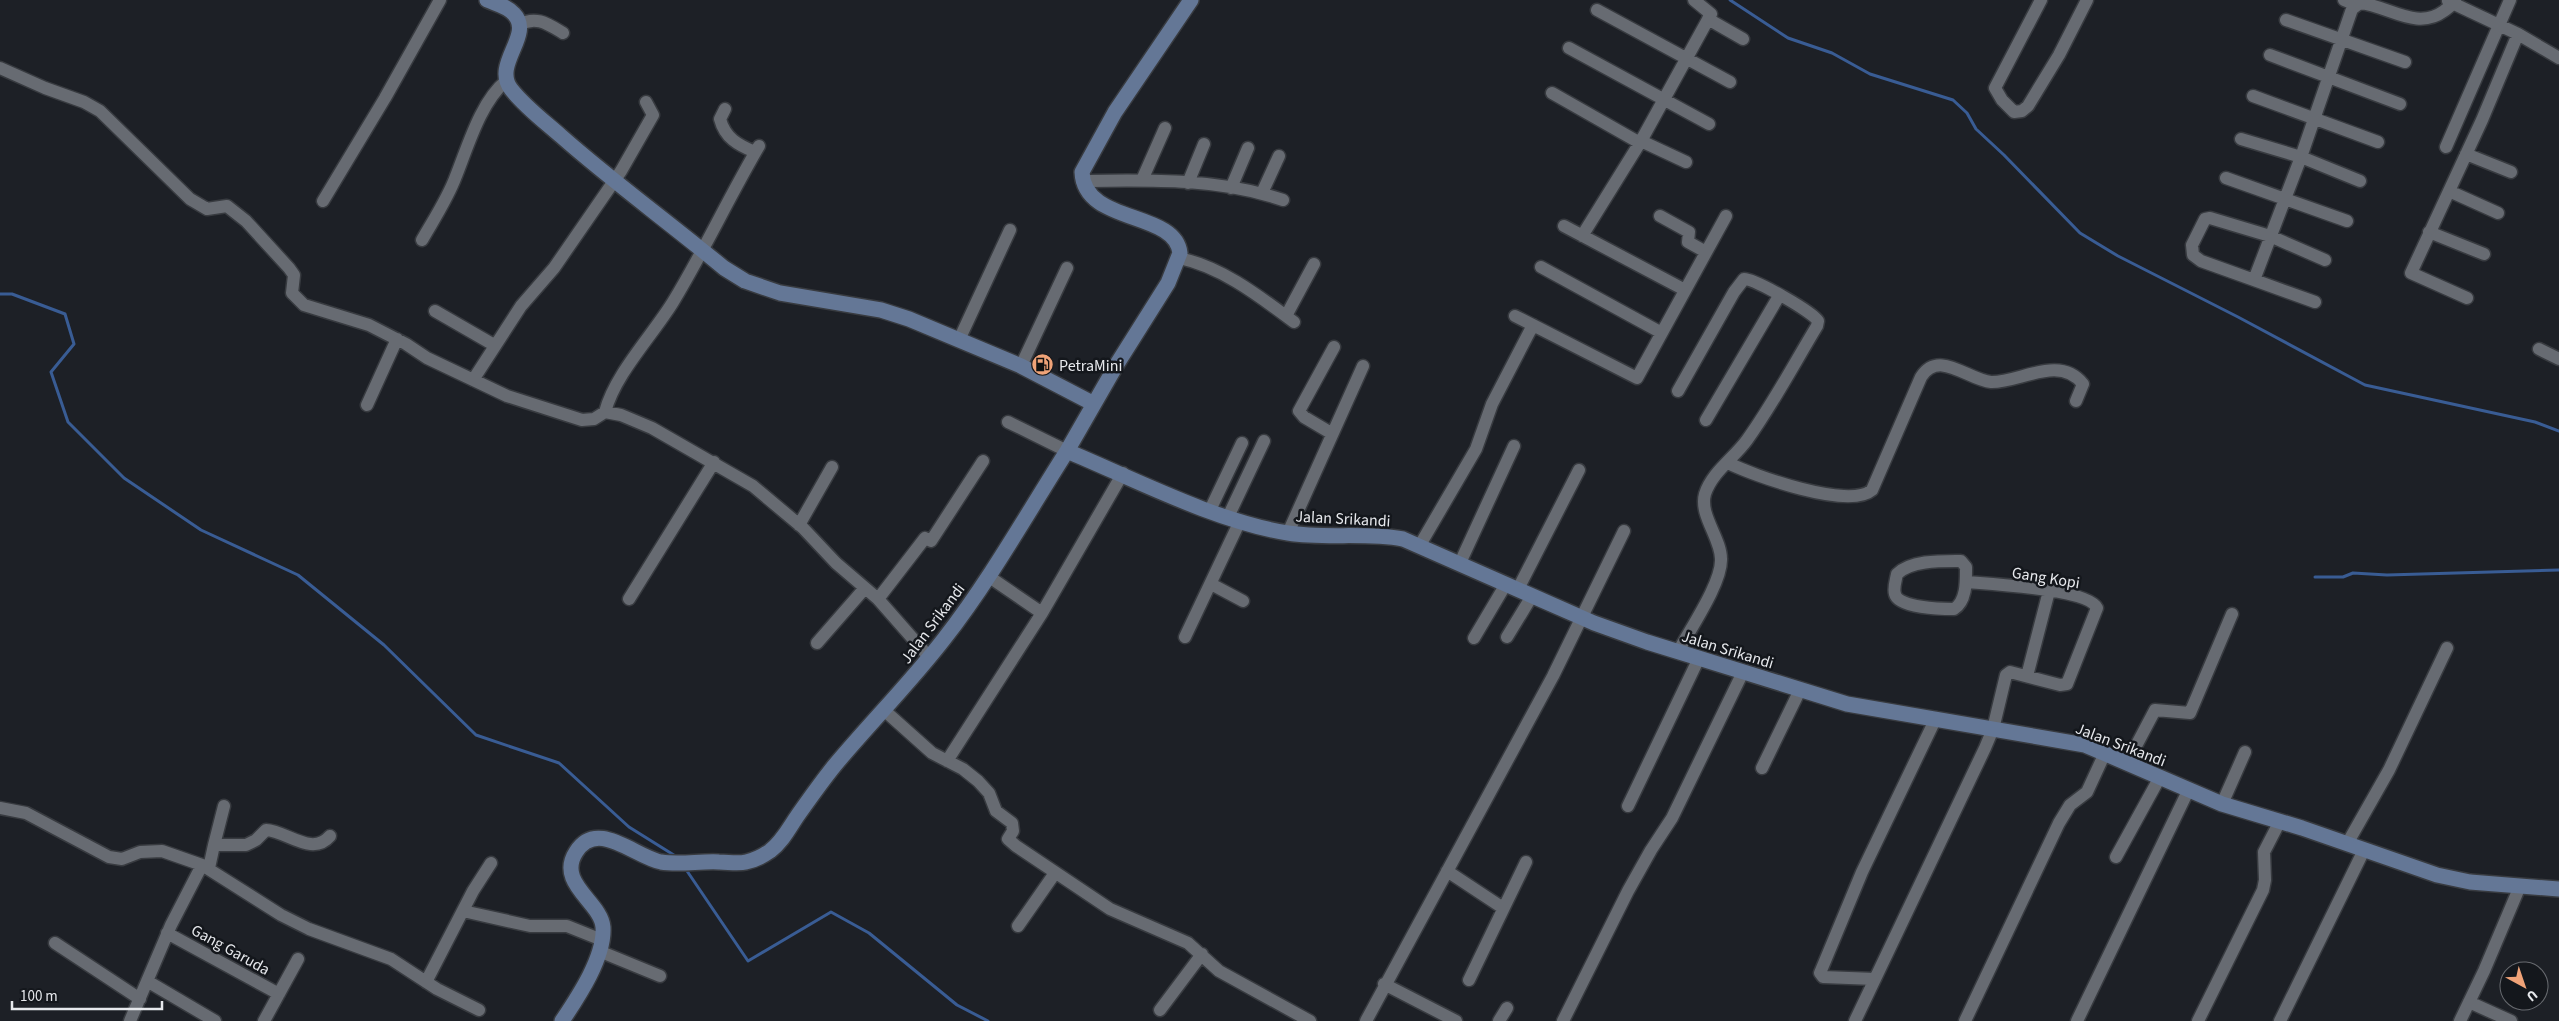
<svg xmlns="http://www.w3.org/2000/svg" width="2559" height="1021" font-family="'Source Sans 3',sans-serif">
  <rect width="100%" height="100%" fill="#1d2026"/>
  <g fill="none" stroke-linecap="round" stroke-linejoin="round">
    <path stroke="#395c94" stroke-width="3" d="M1730 0 1788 38 1832 53 1870 74 1953 100 1967 113 1976 129 2004 155 2080 233 2118 256 2238 317 2365 385 2535 422 2559 431
      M0 294H12L65 314 74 344 51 372 68 422 124 478 201 530 298 575 384 645 476 735 559 763 629 827 677 857
      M2315 577H2343L2353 573 2387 575 2559 570
      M685 868 748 961 831 912 869 933 957 1005 988 1021"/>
    <defs>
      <path id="street" d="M2041 0 1995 88 2002 100 2014 112 2022 111 2028 106 2059 55 2087 0
        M2344 0 2356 5
        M2448 1 2518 34 2559 58
        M1597 10 1730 82
        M1708 19 1743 39
        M2286 20 2405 62
        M519 25C536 15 548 24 563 33
        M1569 48 1709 124
        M2270 55 2400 104
        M0 68 45 88 84 102 100 111 190 199 207 209 227 206 246 221 289 268 294 275 292 293 304 305 369 325 406 344 427 358 507 396 582 420 594 419 605 412 621 415 652 428 753 486 803 528 836 563 878 599 929 657
        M1552 93 1640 143
        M2253 96 2378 142
        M725 109 720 119C725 138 738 145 755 152
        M2241 139 2301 157 2360 181
        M1641 141 1686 162
        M2446 147 2510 0
        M2466 154 2511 172
        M2226 178 2347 221
        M1142 180 1165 128
        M1082 181C1149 180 1219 178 1283 200
        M1188 183 1204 144
        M1231 188 1248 148
        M2449 191 2498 213
        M1262 193 1279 156
        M323 201 385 98 440 0
        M1660 216 1689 232 1688 242 1706 252
        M1564 226 1685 290
        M2429 232 2484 254
        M1582 236 1641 141 1711 14 1694 0
        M422 240C434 219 448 198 456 176 468 146 481 101 506 81
        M1179 258C1222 267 1259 296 1294 322
        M1541 267 1660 332
        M2254 280 2201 261 2193 255 2192 245 2205 219 2210 218 2270 236 2325 260
        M2467 298 2411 273 2482 120 2518 34
        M2315 302 2254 280 2301 157 2352 9 2360 3C2389 6 2417 31 2444 11 2448 8 2453 5 2455 0
        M435 311 494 345
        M1286 316 1314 264
        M1515 316 1637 378 1726 216
        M959 340 1010 230
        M2539 349 2559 359
        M1021 366 1067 268
        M473 380 521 306 554 268 621 171 653 115 646 102
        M367 405 397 339
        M605 412C615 374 652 336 673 302 704 251 729 197 759 146
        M1706 420 1779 296
        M1008 422 1067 451
        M1331 433 1304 417 1299 411 1334 347
        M1728 463C1755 476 1849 510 1872 490L1921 377C1939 349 1968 380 1991 382 2019 383 2059 354 2083 384L2076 401
        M1210 510 1242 443
        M1228 517 1264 441
        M799 525 832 467
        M1288 533 1363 366
        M1420 545 1476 449 1492 404 1533 325
        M1961 561 1966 567C1966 580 1967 601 1954 609 1942 609 1898 608 1895 594 1893 588 1896 580 1897 574 1911 560 1942 561 1961 561Z
        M1460 563 1514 446
        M988 576 1042 613
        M1211 584 1243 601
        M1518 589 1579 470
        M629 599 714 462
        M878 599 925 538 931 541 983 461
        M1185 637 1240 521
        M1507 637 1532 596
        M1474 638 1506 584
        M817 643 865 588
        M1678 652C1690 629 1722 583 1721 559 1721 538 1699 515 1705 494 1712 472 1734 458 1747 440 1773 404 1794 364 1817 326L1818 321C1813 312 1755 279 1744 279L1734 292 1678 391
        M2027 676 2049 591
        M885 711 932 753 963 769 978 781 989 793 996 811 1012 823 1013 831 1008 839 1016 846 1110 909 1188 943 1219 971 1310 1021
        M947 761 1042 613 1123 473
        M2127 763 2155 710 2190 713 2232 614
        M1762 768 1800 690
        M2222 804 2245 752
        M1628 806 1699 658
        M0 808 26 813 109 857 122 859 140 852 162 851 202 865 281 915 309 929 391 959 437 989 479 1010
        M2347 844 2389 770 2447 648
        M214 845 224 806
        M2116 857 2160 777
        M209 868 214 845H246L256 840 266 830C287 831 312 857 330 836
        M1447 871 1503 908
        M463 911 530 926H567L602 940
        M1018 926 1055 873
        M167 933 279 994
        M55 943 140 999
        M599 951 660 976
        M1875 979 1823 977 1820 973 1862 872 1936 718
        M1469 980 1526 862
        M147 981 215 1021
        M426 982 473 891 491 863
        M1384 984 1456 1021
        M2469 1002 2511 1021
        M1160 1010 1202 954
        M130 1021 171 925 202 865
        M264 1021 298 959
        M1366 1021 1553 676 1624 531
        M1499 1021 1507 1008
        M1563 1021 1628 891 1651 850 1672 818 1743 672
        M1855 1021 1985 748 1993 729 2006 675 2010 672 2060 685 2067 684 2097 608C2088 589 1989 584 1966 582
        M1965 1021 2059 823 2070 805 2087 792 2105 753
        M2077 1021 2188 791
        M2198 1021 2263 890 2265 880 2264 852 2280 821
        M2280 1021 2364 850
        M2460 1021 2484 971 2520 886"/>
      <path id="secondary" d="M487 0C496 4 507 6 514 14 534 35 492 64 511 89 525 107 544 121 561 136 613 182 670 223 724 268L745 281 780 293 881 310 909 319 1021 366 1094 404
        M1067 451 1117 364 1168 283 1180 253C1175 210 1084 225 1082 172L1115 112 1191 0
        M562 1021C578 997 605 957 603 927 601 902 556 883 576 852 597 818 635 857 661 862 679 865 700 861 719 862 728 862 738 864 746 862 755 860 763 856 770 851 783 841 789 828 798 815 810 798 822 781 835 765 871 722 910 683 944 639 990 580 1027 514 1067 451 1134 479 1217 522 1288 533 1326 539 1365 532 1403 539L1594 623 1647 642 1847 704 2085 745 2222 804 2302 828 2437 875 2470 882 2559 889"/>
    </defs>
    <use href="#street" stroke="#383b40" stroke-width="15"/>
    <use href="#secondary" stroke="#383b40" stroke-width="18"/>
    <use href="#street" stroke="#676b72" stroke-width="12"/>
    <use href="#secondary" stroke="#647796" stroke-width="15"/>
  </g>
  <defs>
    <symbol id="fuel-disc" viewBox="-11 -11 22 22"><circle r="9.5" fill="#f0a378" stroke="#14171c"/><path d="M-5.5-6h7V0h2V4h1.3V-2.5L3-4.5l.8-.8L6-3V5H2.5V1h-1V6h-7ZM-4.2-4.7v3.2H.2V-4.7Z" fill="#111"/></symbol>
  </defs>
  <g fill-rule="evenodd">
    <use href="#fuel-disc" x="1030" y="352" width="25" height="25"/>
  </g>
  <g text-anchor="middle" stroke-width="5" stroke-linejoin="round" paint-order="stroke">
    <g font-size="16" fill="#e7e9ed" stroke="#14171c" text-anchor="start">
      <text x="1059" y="371">PetraMini</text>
    </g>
    <g font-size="16" fill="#e7e9ed" stroke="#14171c">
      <text transform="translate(1343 518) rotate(3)" y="6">Jalan Srikandi</text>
      <text transform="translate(2046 577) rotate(9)" y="6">Gang Kopi</text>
      <text transform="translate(932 623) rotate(-53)" y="6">Jalan Srikandi</text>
      <text transform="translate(1728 649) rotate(17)" y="6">Jalan Srikandi</text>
      <text transform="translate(2121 744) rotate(21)" y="6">Jalan Srikandi</text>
      <text transform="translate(231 949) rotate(29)" y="6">Gang Garuda</text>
    </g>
  </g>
  <g transform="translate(2524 986) rotate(140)"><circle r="24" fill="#14171c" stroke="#686b70"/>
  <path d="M0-4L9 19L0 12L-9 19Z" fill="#f0a378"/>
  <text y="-8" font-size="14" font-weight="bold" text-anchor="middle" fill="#e7e9ed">U</text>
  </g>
  <path d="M12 1001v8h150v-8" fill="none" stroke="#e7e9ed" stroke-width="2.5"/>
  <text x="20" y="1001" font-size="15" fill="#e7e9ed" stroke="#14171c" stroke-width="4" paint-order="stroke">100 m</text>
</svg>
